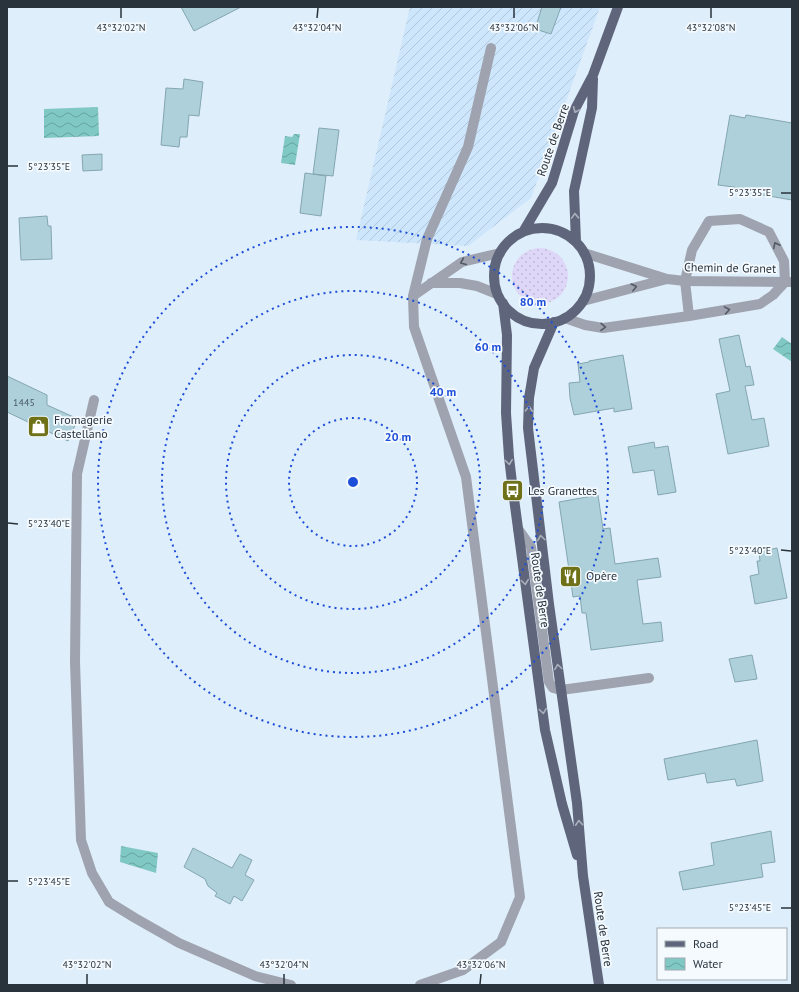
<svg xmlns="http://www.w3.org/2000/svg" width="799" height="992" font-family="'PT Sans',sans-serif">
  <defs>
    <pattern id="industrial-furrows" width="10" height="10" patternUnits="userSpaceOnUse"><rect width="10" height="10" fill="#cde6fc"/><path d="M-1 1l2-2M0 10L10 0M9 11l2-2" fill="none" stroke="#b0c6d9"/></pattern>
    <pattern id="grass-dots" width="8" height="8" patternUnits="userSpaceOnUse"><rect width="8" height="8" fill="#dfd7f8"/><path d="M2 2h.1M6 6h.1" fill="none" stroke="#bfb9d6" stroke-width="1.8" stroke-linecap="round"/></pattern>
    <pattern id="water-waves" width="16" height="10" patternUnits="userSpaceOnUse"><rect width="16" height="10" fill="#7fc8c3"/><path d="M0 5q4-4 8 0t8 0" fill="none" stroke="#68a3a0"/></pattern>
  </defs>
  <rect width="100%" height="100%" fill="#dfeefb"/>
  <path fill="url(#industrial-furrows)" d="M410 7H600L531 198 468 246 356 240Z"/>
  <path fill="url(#grass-dots)" d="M512 276a28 28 0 1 1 56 0a28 28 0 1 1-56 0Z"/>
  <path fill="url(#water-waves)" d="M98 107 99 136 44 138V109Z
    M294 134H300L295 165 281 163 285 136 292 137Z
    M782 337 792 344V362L773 349Z
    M121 846 158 853 156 873 120 862Z"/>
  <path fill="#add0db" stroke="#83a6b0" d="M181 7H241L194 31Z
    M542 7H561L551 34 535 29Z
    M184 79 203 82 199 116 189 115 187 137H180L179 147 161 145 166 88 183 89Z
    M730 115 745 118 746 115 792 123V200L734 190V187L718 185Z
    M319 128 339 130 333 176 313 174Z
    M102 154V170L83 171 82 155Z
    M305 173 326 176 321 216 300 213Z
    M47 216 48 226H51L52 259 21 260 19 218Z
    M739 335 746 367 750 366 754 385 745 386 752 420 764 418 769 446 728 454 716 394 730 391 719 339Z
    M623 355 632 409 614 412V408L574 415 570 398 569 383 580 382 578 364 589 362V361Z
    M7 376 47 395V405L78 419 68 441 7 412Z
    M654 442 655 448 668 446 676 492 658 495 654 470 633 473 628 447Z
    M598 495 603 529 610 528 615 564 658 558 661 577 637 580 643 624 661 622 663 641 591 650 586 613H582L580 596 573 597 559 502Z
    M777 548 787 598 755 604 750 576 759 574 757 561H760L759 552Z
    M752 655 757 679 735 682 729 659Z
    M757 740 763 781 737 786 735 779 707 783 705 773 668 780 664 759Z
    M771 831 775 862 761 864 763 877 683 890 679 872 714 865 711 843Z
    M193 848 232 868 240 854 252 860 245 875 254 880 242 901 234 896 230 904 215 896 217 893 208 886 205 879 184 867Z"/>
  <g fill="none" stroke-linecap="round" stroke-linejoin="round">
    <path stroke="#9ea3af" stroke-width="10" d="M565 318 585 325 603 328 689 316 760 304 773 295 785 282 784 261 769 232 740 219 709 221 692 250 685 281 689 316
      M518 529 531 547 549 682 553 688 561 690 649 678"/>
    <path stroke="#9ea3af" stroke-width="10" d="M584 253 667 279 685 281 792 282
      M431 283H460L477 286 497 294
      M413 296 427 239 468 147 491 48
      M583 301 667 279
      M94 400 77 474 75 662 81 840 92 873 109 902 135 918 179 943 255 976 291 985
      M420 985 463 970 501 942 520 897 466 477 414 327 413 296 462 262 500 253"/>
    <path stroke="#5f667b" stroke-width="10" d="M494 276a48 48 0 1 1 96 0a48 48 0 1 1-96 0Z
      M523 232 552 183 574 111 593 75 618 7
      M576 242 574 191 592 108 593 79
      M503 303 507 335 506 413 509 457 513 491 545 730 562 804 577 855
      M554 322 534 368 529 398 528 428 549 604 577 803 583 876 599 985"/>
  </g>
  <defs><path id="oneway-chevron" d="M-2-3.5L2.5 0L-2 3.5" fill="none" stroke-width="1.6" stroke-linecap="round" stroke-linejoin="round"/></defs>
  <g stroke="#aab0bc">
    <use href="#oneway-chevron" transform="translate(576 110) rotate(114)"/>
    <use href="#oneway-chevron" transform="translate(575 216) rotate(-92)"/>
    <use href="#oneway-chevron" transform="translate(529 409) rotate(-87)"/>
    <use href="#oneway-chevron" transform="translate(509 462) rotate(83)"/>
    <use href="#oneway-chevron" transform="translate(541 538) rotate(-97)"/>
    <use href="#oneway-chevron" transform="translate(525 582) rotate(82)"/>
    <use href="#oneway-chevron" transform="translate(558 667) rotate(-98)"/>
    <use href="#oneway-chevron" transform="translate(543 711) rotate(82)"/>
    <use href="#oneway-chevron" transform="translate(579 823) rotate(-94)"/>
  </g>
  <g stroke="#525a64">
    <use href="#oneway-chevron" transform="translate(776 245) rotate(-117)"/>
    <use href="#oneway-chevron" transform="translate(463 262) rotate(158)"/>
    <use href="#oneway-chevron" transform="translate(634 287) rotate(-14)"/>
    <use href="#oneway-chevron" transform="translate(727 310) rotate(-10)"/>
    <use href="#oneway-chevron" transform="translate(603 327) rotate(1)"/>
  </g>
  <path fill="none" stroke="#29333c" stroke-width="1.5" d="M121 18V8M317 18 318 8M514 18V8M711 18V8M8 166H18M781 193H791M8 523 18 524M781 550 791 551M8 881H18M781 908H791M87 984V974M284 984V974M480 984 481 974"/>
  <g fill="none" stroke="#1d4ed8" stroke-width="2" stroke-dasharray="2 4">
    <circle cx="353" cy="482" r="64"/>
    <circle cx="353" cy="482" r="127"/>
    <circle cx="353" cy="482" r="191"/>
    <circle cx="353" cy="482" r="255"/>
  </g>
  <defs>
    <symbol id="shop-square" viewBox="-11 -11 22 22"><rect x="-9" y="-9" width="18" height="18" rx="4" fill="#6e7117" stroke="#f4fafe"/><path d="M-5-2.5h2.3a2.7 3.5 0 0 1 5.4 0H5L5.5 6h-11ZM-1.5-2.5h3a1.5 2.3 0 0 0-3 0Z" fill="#fff"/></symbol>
    <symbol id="bus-square" viewBox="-11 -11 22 22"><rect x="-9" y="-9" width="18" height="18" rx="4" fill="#6e7117" stroke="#f4fafe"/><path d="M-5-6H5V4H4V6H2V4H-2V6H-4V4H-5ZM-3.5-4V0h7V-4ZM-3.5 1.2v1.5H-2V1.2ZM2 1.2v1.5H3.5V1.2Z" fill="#fff"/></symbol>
    <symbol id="restaurant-square" viewBox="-11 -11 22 22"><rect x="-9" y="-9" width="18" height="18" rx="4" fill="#6e7117" stroke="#f4fafe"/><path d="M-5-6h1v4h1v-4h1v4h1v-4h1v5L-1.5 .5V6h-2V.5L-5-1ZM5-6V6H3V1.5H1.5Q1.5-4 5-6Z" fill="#fff"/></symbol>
  </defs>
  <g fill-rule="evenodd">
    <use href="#shop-square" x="26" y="414" width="25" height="25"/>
    <use href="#bus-square" x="500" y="478" width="25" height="25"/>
    <use href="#restaurant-square" x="558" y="564" width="25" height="25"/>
  </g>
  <g text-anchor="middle" stroke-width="3.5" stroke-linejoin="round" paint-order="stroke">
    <g font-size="10" fill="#4a5a64">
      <text x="24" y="406">1445</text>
    </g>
    <g font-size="12" fill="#29333c" stroke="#f4fafe">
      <text transform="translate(553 140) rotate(-71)" y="4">Route de Berre</text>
      <text transform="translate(730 268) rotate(1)" y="4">Chemin de Granet</text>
      <text transform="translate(540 590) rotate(82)" y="4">Route de Berre</text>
      <text transform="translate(603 929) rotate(82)" y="4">Route de Berre</text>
    </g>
    <g font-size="12" fill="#29333c" stroke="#f4fafe" text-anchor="start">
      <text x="54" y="424">Fromagerie<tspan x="54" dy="14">Castellano</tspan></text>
      <text x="528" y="495">Les Granettes</text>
      <text x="586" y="580">Opère</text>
    </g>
  </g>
  <g font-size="10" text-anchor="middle" fill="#29333c" stroke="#f4fafe" stroke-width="3.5" stroke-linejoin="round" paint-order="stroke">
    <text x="121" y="31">43°32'02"N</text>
    <text x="317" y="31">43°32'04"N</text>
    <text x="514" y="31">43°32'06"N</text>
    <text x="711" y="31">43°32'08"N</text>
    <text x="49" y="170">5°23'35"E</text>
    <text x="750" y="196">5°23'35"E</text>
    <text x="49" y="527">5°23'40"E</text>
    <text x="750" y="554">5°23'40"E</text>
    <text x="49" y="885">5°23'45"E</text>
    <text x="750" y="911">5°23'45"E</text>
    <text x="87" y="968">43°32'02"N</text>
    <text x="284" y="968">43°32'04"N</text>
    <text x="481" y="968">43°32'06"N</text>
  </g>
  <circle cx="353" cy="482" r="6" fill="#1d4ed8" stroke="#f4fafe" stroke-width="2"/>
  <g font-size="12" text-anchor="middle" font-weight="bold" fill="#1d4ed8" stroke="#f4fafe" stroke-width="3.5" stroke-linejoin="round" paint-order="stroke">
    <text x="533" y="306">80 m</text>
    <text x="488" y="351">60 m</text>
    <text x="443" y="396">40 m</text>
    <text x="398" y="441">20 m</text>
  </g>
  <rect width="799" height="992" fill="none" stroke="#29333c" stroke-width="16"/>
  <rect x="657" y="928" width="130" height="52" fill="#f4fafe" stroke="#a3aab0"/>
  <rect x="665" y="941" width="20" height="6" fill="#5f667b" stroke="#a3aab0"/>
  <text x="693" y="948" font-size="12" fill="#29333c">Road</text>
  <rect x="665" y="958" width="20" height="12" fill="url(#water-waves)" stroke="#a3aab0"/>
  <text x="693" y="968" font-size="12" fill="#29333c">Water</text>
</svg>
